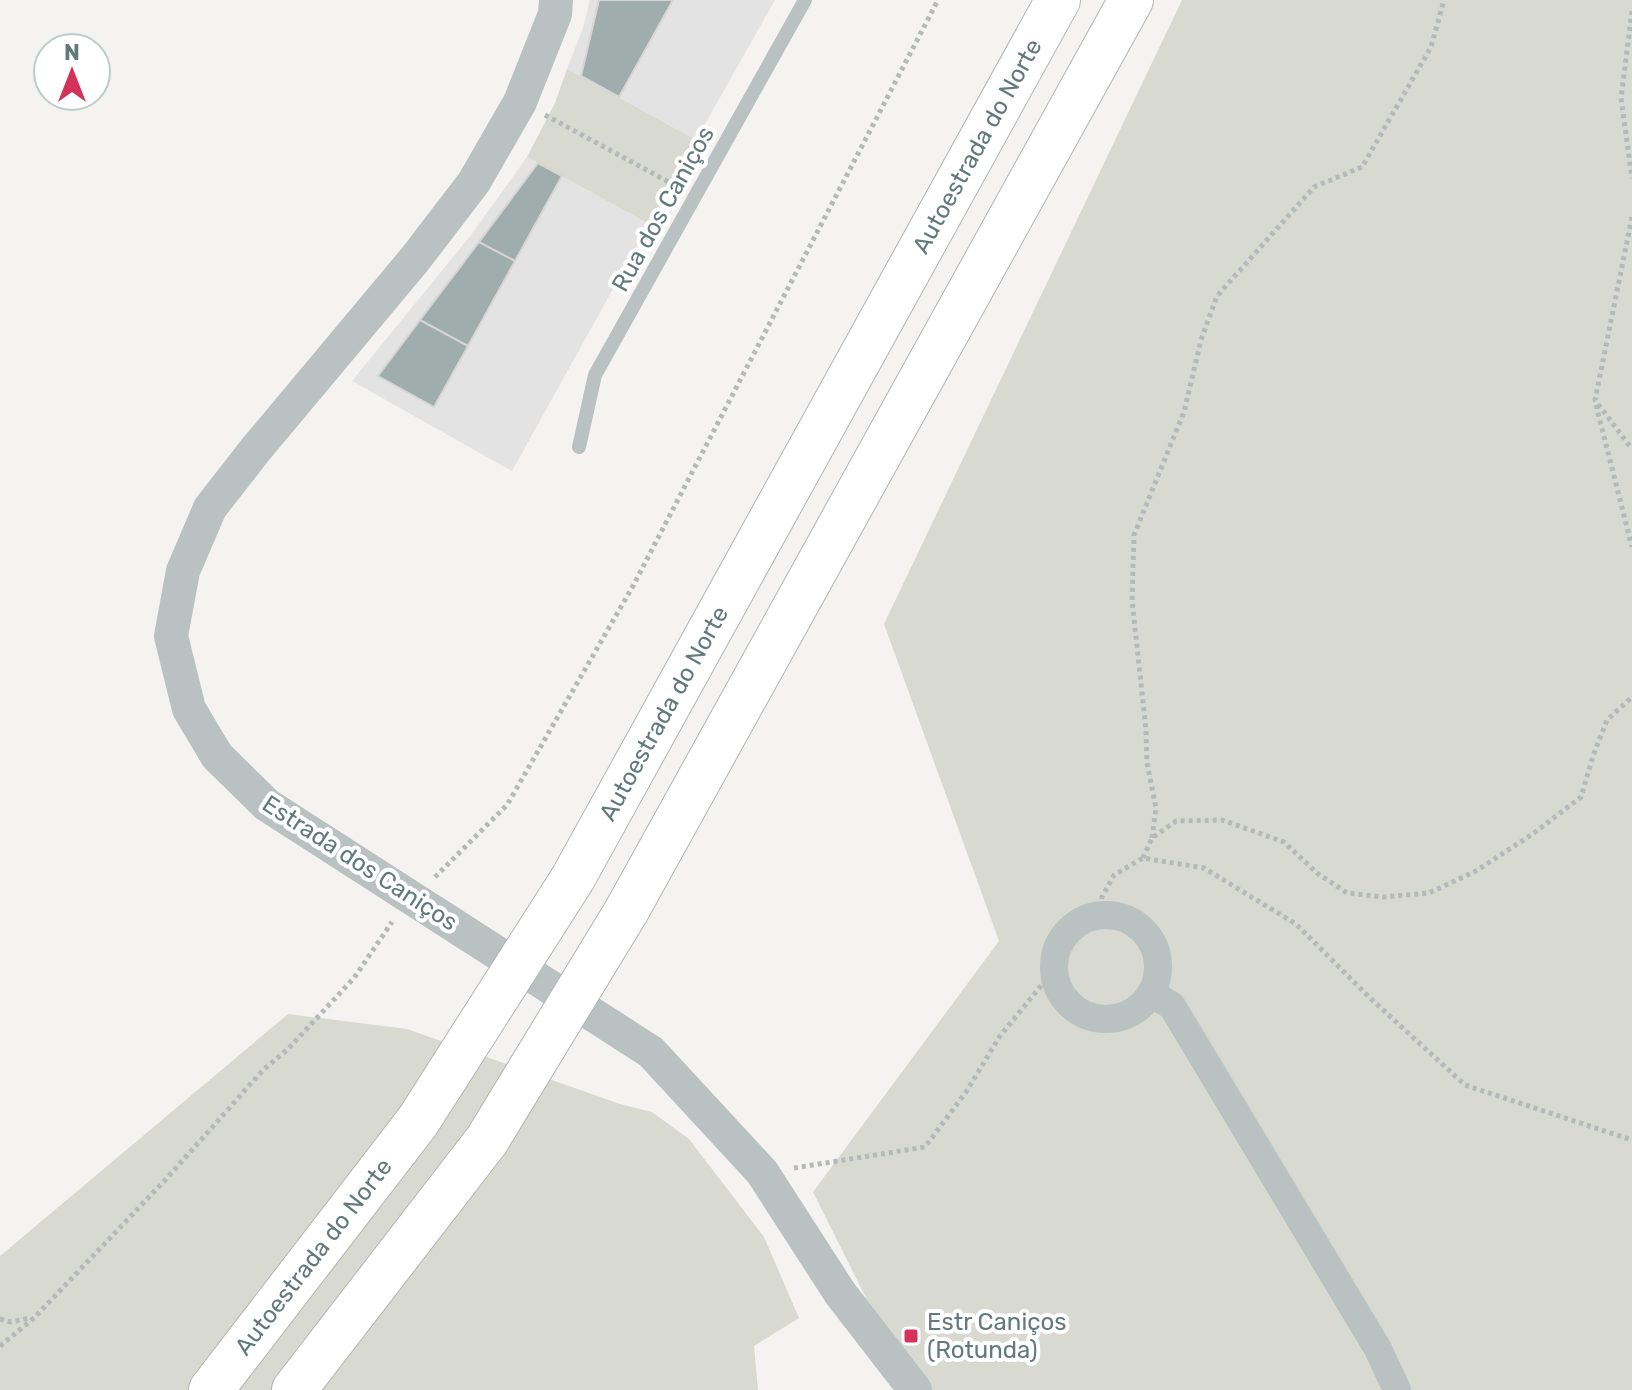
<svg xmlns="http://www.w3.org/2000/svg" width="1632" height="1390" font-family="Rubik,sans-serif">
  <rect width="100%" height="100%" fill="#f5f3f1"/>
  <path fill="#e2e3e2" d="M590 0H775L696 140 567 69 583 28Z
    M527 157 649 224 512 471 352 381 471 235Z"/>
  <path fill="#d8d9d1" d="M1182 0H1632V1390H931L867 1300 813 1192 999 941 884 624Z
    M567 69 696 140 649 224 527 157 555 103Z
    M288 1014 407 1029 620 1104 652 1112 689 1139 764 1237 799 1318 754 1346 758 1390H0V1256Z"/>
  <path fill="#9fadac" stroke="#d6d5d4" stroke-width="2" d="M599 0H673L619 97 581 76Z
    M538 163 562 176 515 261 479 242Z
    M479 242 515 261 468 346 420 320Z
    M420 320 468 346 434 407 378 376Z"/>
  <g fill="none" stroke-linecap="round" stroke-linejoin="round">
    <defs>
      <g id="motorway">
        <path id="s1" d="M573 878 1058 0"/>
        <path d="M627 910 1131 0"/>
        <path id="s2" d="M211 1390 418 1121"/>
        <path d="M294 1390 487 1140"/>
      </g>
    </defs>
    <use href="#motorway" stroke="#adb5b4" stroke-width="46"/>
    <path stroke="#b4baba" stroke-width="5" stroke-dasharray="4 4" stroke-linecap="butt" d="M1632 11 1621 98 1632 178
      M545 115 678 187
      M1632 217 1595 400 1632 449
      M1596 405 1632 547
      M1152 838 1156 808 1147 763 1146 730 1132 600 1134 535 1184 412 1201 340 1217 296 1314 187 1362 167 1431 47 1444 0
      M1143 858 1152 838 1176 821 1222 820 1284 842 1317 873 1347 893 1383 897 1429 893 1476 871 1534 833 1581 797 1593 756 1607 720 1632 697
      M435 877 507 805 633 586 938 0
      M1100 915 1102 897 1114 875 1143 858 1204 868 1296 924 1368 996 1465 1085 1632 1140
      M794 1168 925 1147 966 1092 1000 1036 1053 971
      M0 1319 11 1322 30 1318
      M0 1346 34 1318 168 1177 263 1070 288 1049 354 978 392 922"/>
    <path stroke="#b9c1c1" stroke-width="14" d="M579 447 595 375 805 0"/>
    <path stroke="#b9c1c1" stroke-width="28" d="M1054 967a52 52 0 1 1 104 0a52 52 0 1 1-104 0Z
      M1151 993 1172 1006 1378 1349 1397 1390"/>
    <path stroke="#b9c1c1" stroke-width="34" d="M556 0 555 14 520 102 474 182 415 259 256 449 210 508 183 571 171 636 189 709 217 756 267 805 651 1052 762 1172 840 1293 915 1390"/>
    <use href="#motorway" stroke="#fff" stroke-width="44"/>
    <defs>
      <path id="motorway-bridge" d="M418 1121 573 878
        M487 1140 627 910"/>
    </defs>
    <use href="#motorway-bridge" stroke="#adb5b4" stroke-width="46" stroke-linecap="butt"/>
    <use href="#motorway-bridge" stroke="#fff" stroke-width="44"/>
  </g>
  <rect fill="#d4315b" stroke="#fff" stroke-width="3" x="903" y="1328" width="16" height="16" rx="4"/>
  <g text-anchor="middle" stroke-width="8" stroke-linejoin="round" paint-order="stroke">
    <g font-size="24" fill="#627a7a" stroke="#fff">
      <text dy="8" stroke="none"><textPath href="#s1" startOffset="836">Autoestrada do Norte</textPath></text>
      <text transform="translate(663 209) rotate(-61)" y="8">Rua dos Caniços</text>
      <text dy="8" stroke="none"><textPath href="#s1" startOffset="188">Autoestrada do Norte</textPath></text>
      <text transform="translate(360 863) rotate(33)" y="8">Estrada dos Caniços</text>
      <text dy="8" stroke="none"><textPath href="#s2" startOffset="168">Autoestrada do Norte</textPath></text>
    </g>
    <g font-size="24" fill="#627a7a" stroke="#fff" text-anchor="start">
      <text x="927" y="1330">Estr Caniços<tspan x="927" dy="28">(Rotunda)</tspan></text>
    </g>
  </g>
  <g transform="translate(72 72)"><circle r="38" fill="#ffffff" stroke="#c0caca" stroke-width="2"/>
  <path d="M0-6L14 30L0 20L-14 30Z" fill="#d4315b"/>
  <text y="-12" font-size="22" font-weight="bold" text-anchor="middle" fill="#627a7a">N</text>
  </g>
</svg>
